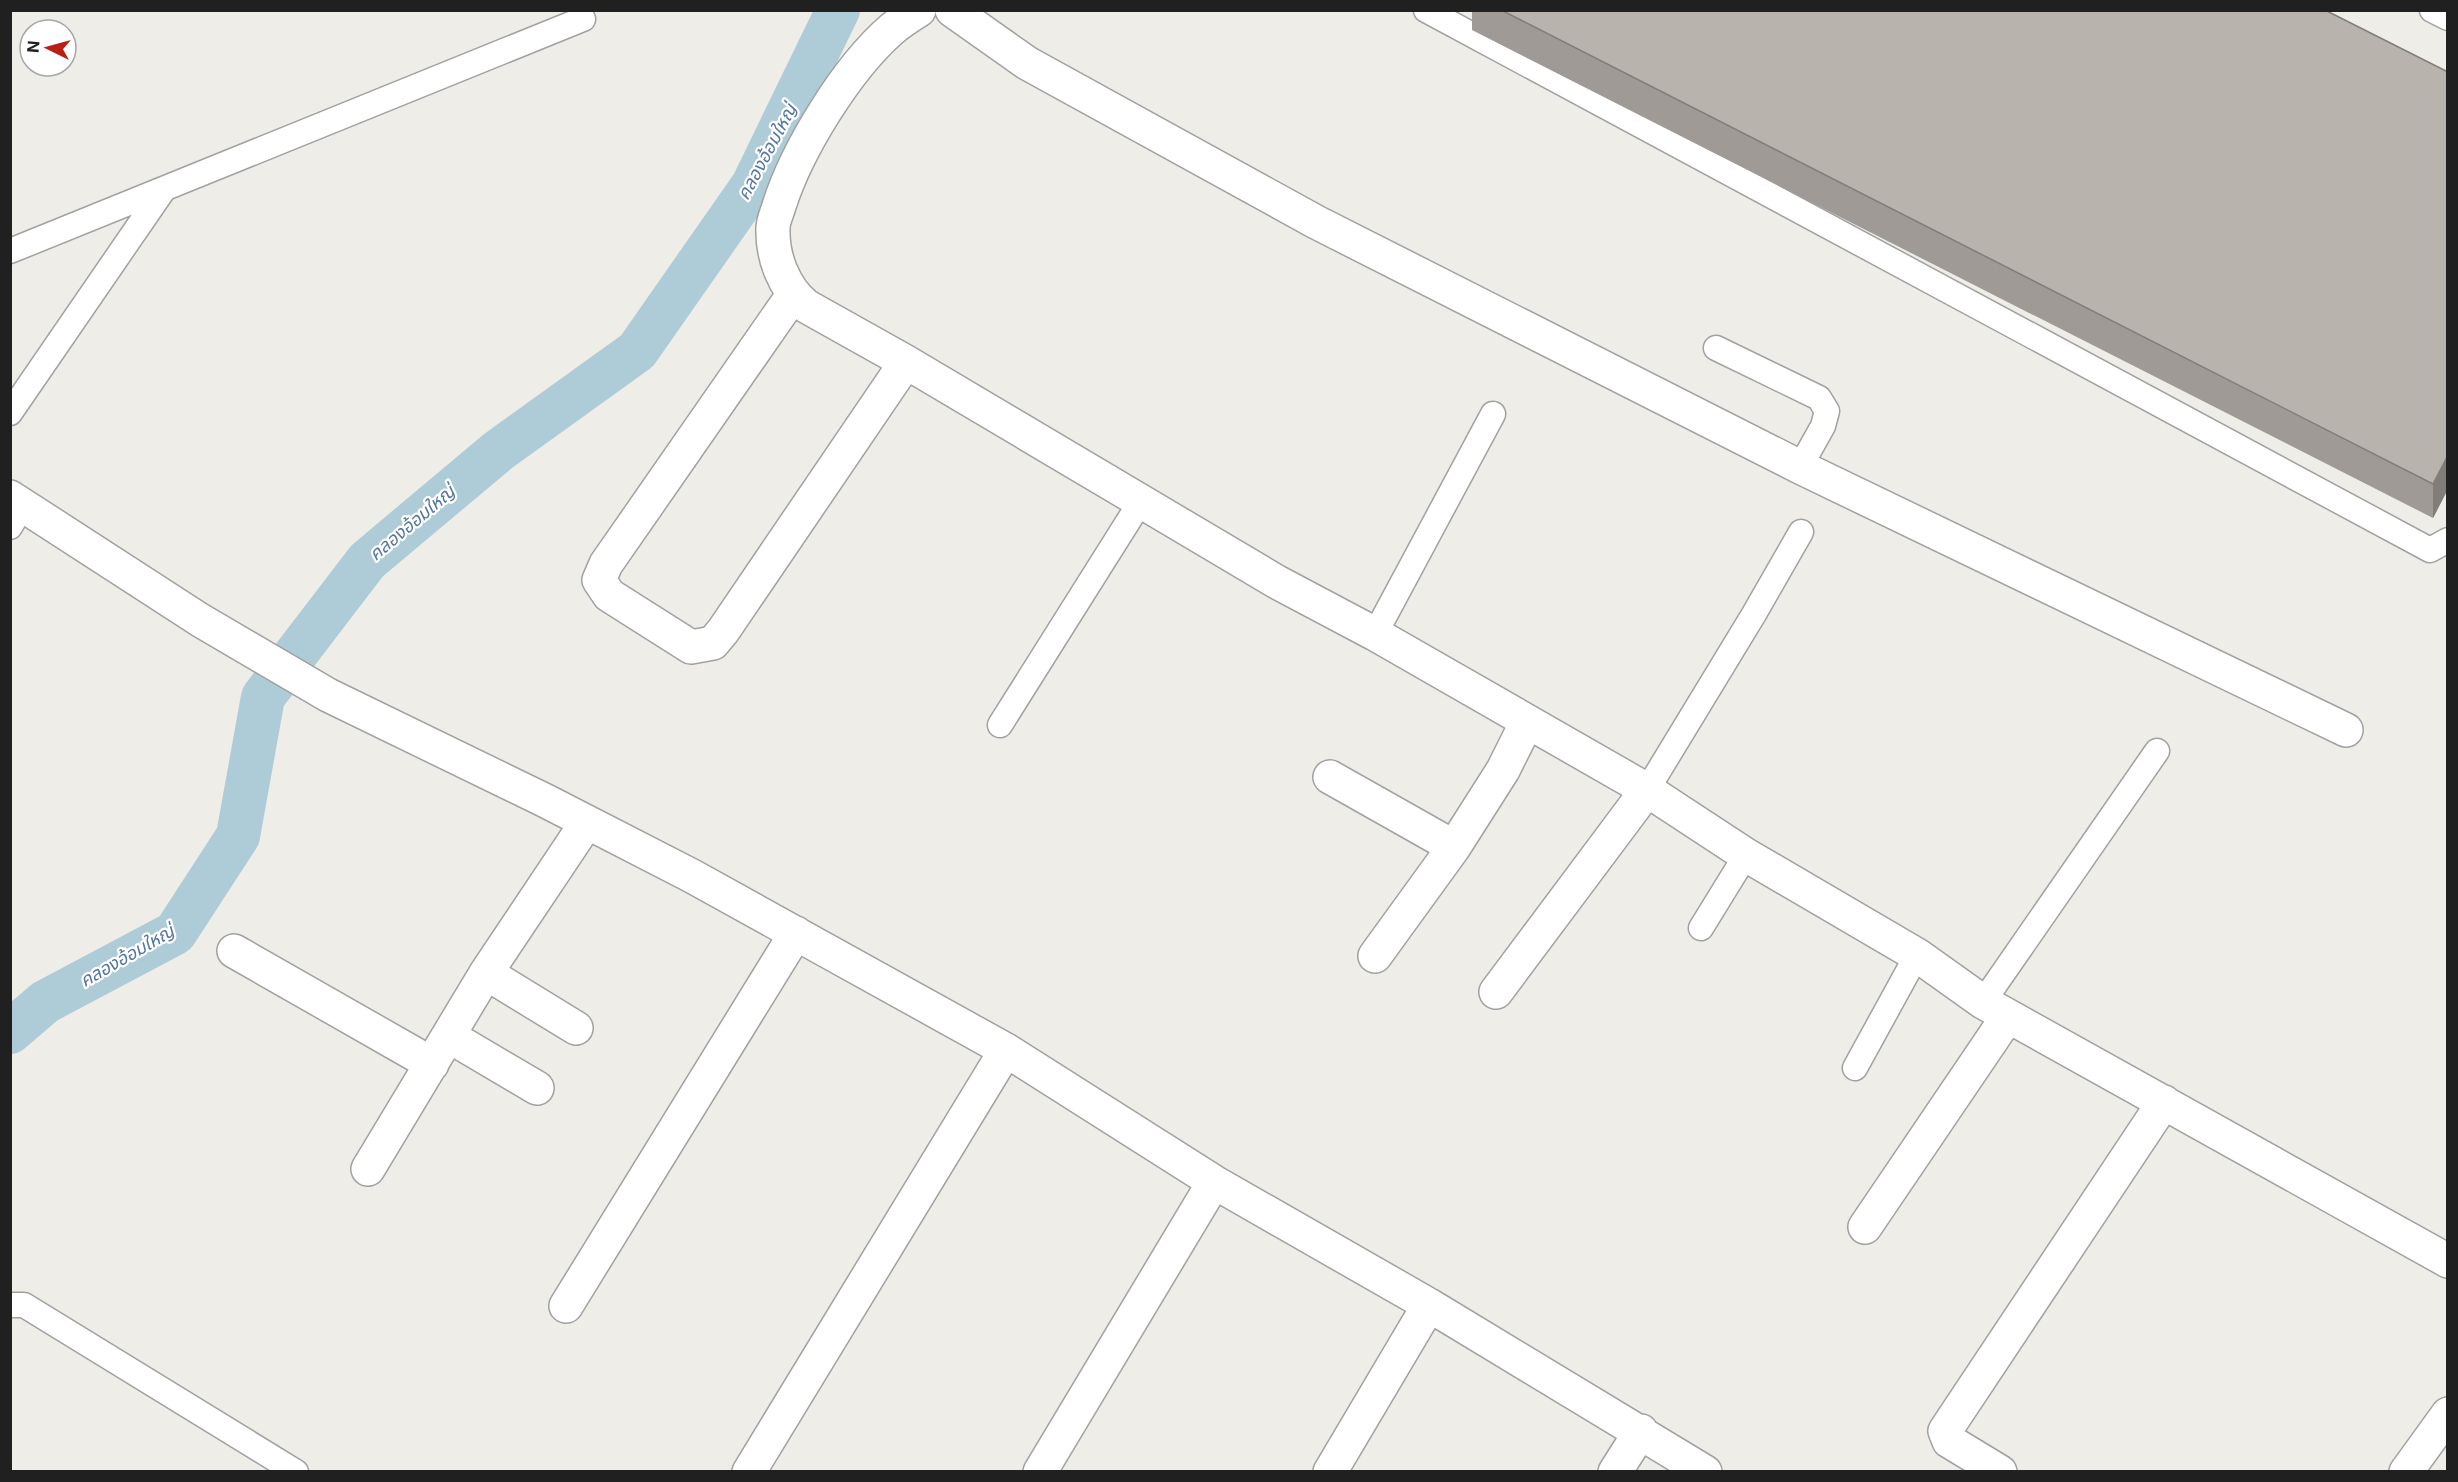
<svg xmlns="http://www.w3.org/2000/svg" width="2458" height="1482" font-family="Inter,'Noto Sans Thai',sans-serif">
  <rect width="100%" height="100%" fill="#efede7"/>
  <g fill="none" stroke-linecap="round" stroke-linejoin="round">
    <path stroke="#adccd8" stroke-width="44" d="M10 1032 45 1002 175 933 238 836 263 697 367 561 498 451 637 351 753 185 838 10"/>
    <defs>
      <path id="lane" d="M1426 10 2430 550 2448 540
        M2432 10 2448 18
        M10 251 583 19
        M1716 348 1819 398 1827 411 1823 426 1800 467
        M10 413 164 189
        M10 527 23 505
        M1375 634 1493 414
        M1000 725 1141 501
        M1647 790 1754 614 1801 532
        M1701 928 1746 855
        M1983 1002 2157 751
        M1855 1068 1917 955
        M10 1305H24L296 1472"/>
      <path id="street" d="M919 10C910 16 900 22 892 29 847 68 797 149 779 206 777 213 773 221 773 228 772 257 784 288 806 306L906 362 1277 582 1375 634 1647 790 1746 855 1917 955 1983 1002 2448 1261
        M952 10 1027 63 1316 222 1800 467 2346 730
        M793 295 606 564 599 580 609 595 691 647 713 643 723 631 906 362
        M10 497 200 620 328 695 546 801 692 876 1006 1050 1214 1182 1429 1305 1705 1472
        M1330 777 1454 847 1503 770 1527 722
        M234 951 432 1064
        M1375 956 1454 847
        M486 973 576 1028
        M1496 992 1647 790
        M449 1036 537 1088
        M368 1169 486 973 587 822
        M1865 1227 2008 1016
        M566 1306 796 933
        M749 1472 1006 1050
        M1040 1472 1214 1182
        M1330 1472 1429 1305
        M1615 1472 1641 1431
        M2000 1472 1949 1441 1945 1431 2164 1102
        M2406 1472 2448 1414"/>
    </defs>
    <use href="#lane" stroke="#a1a1a1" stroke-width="27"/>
    <use href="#street" stroke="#a1a1a1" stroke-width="36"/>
    <use href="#lane" stroke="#fff" stroke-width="24"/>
    <use href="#street" stroke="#fff" stroke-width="33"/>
  </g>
  <path fill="#9f9a95" d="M1472 10H2325L2448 72V489L2433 518 1472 30Z"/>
  <path fill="#827d79" d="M2448 455V489L2433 518V484Z"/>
  <path fill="#b9b3ad" stroke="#827d79" stroke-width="1.5" d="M1501 10H2325L2448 72V455L2433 484Z"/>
  <g text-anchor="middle" stroke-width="4.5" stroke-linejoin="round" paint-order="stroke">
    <g font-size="18" font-style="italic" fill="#53759f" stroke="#fff">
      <text transform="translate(767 152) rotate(-62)" y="6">คลองอ้อมใหญ่</text>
      <text transform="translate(412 523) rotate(-40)" y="6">คลองอ้อมใหญ่</text>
      <text transform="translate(127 956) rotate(-30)" y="6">คลองอ้อมใหญ่</text>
    </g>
  </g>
  <rect width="2458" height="1482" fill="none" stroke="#202020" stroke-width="24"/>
  <g transform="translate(48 48) rotate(275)"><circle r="28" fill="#ffffff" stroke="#a6a6a6" stroke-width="1.5"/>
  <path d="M0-4.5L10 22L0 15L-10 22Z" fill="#ba1f16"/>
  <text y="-9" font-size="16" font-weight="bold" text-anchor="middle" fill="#202020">N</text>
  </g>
</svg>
